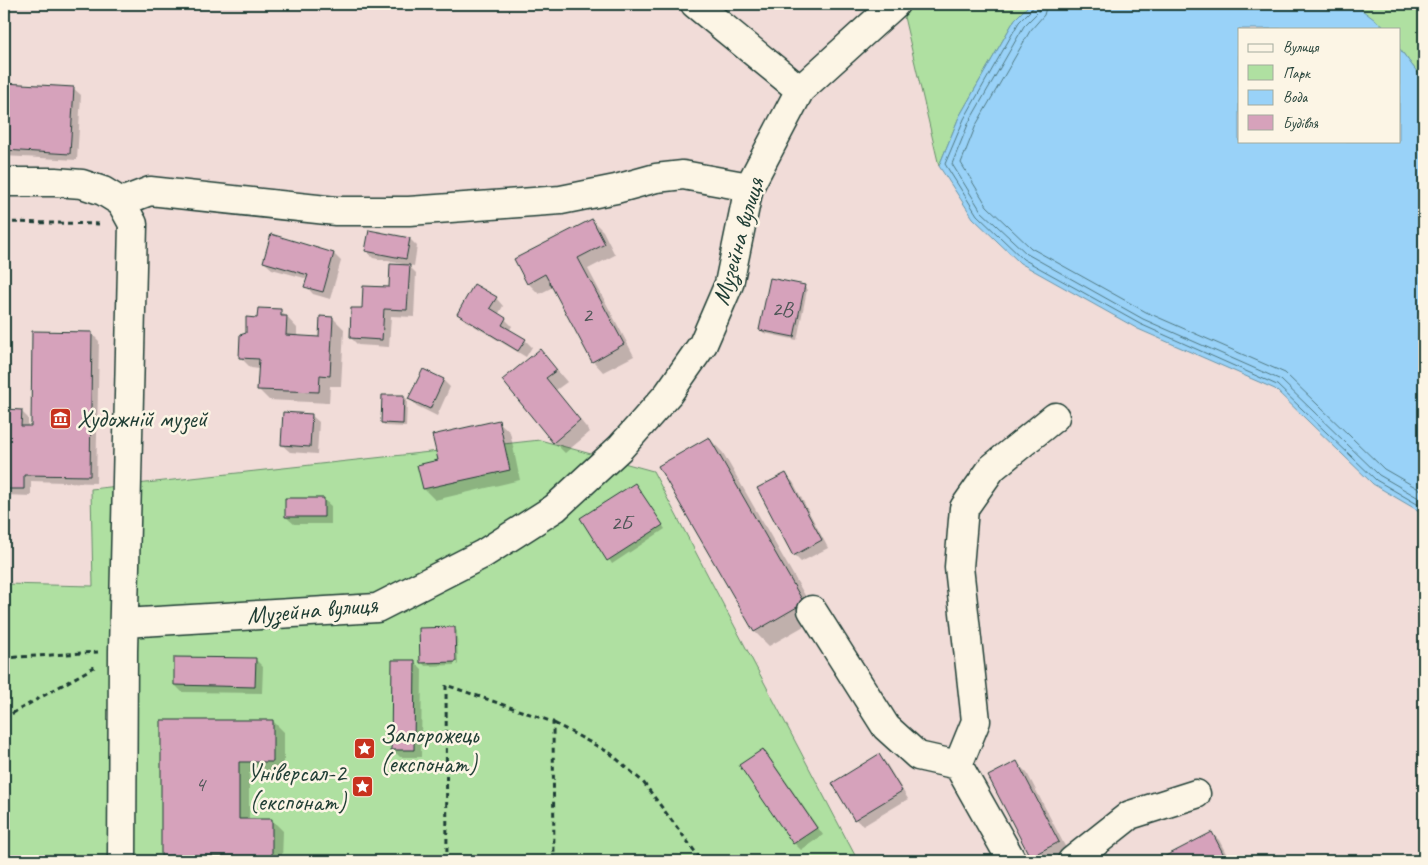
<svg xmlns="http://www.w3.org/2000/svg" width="1428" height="865" font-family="Caveat,sans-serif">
  <rect width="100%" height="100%" fill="#f1dcd8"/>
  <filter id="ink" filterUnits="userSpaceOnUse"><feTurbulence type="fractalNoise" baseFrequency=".02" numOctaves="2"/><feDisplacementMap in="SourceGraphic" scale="10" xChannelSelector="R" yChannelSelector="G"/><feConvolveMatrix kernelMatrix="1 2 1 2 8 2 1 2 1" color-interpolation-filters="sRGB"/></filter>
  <g filter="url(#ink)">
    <path fill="#afe0a1" stroke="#678e6a" d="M901 4H1030L1015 19 959 117 939 166Z
      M1354 4H1424V81L1399 48V29H1384Z
      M540 440 653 471 858 861H4V584L93 586 91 489Z"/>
    <path fill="#99d2f8" stroke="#6896aa" d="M1030 4H1354L1383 26 1384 29H1239V141H1399V48L1424 81V514L1373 484 1275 389 1138 329 1020 263 973 218 939 166 959 117 1015 19Z"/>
    <path fill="#0003" d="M4 84 73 88 81 95 77 160 4 156Z
      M592 220 603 231 615 255 588 269 634 356 603 372 593 361 553 287 539 294 528 283Z
      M370 232 410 239 417 246 414 266 408 265 416 273 414 317 391 316 389 347 358 345 351 338 363 309 390 289 403 266V264L373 258 366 251Z
      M334 254 341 261 330 299 313 294 306 286 308 279 272 269 264 262Z
      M475 286 496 298 503 306 498 315 505 319 512 326 509 331 525 340 532 347 526 357 466 321 458 314Z
      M804 286 807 290 797 340 764 333 761 330Z
      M280 310 297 328V337L320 338 333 318 344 329 341 386H330L329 403 269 400 258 389 259 369 251 368 240 357 247 334 258 319Z
      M92 334 99 341 96 483 31 481V496L4 495V411H21L28 418V427H32Z
      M550 362 567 382 556 390 590 432 565 453 554 442 504 380Z
      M443 380 450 387 437 416 417 406 410 399Z
      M403 396 407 399 406 427 386 426 382 423Z
      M311 415 319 422 317 454 290 452 282 445Z
      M499 422 510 432 520 480 435 500 424 489Z
      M709 438 723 453 818 618 769 646 755 632 660 467Z
      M786 475 793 482 828 548 801 562 794 555Z
      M635 484 665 529 612 564 582 518Z
      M323 499 331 506V524H294L286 517Z
      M454 628 456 630H453L454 665 425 666 422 662Z
      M456 630 457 631 458 664 457 665Z
      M255 659 263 667 262 693 182 692 175 685Z
      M414 661 422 669 421 757H400L392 749Z
      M163 721H273L284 732V772L249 773V821L272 820 283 831 282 861H168L163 856Z
      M763 751 770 758 823 835 801 850 794 843 741 766Z
      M879 756 886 763 908 799 863 826 855 819 834 783Z
      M1016 762 1027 773 1069 854 1054 861H1035L1031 857Z
      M1212 833 1219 840 1230 861H1159Z"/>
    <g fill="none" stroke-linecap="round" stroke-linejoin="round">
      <path stroke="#507982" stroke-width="1" d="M1033 4 1032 9 1019 22 964 119 945 164 977 215 1023 259 1140 324 1277 385 1376 480 1424 508
        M1040 4 1038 12 1024 26 969 122 952 164 981 211 1027 254 1143 319 1281 380 1379 475 1424 501
        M1047 4 1044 15 1030 31 976 125 961 163 987 206 1031 248 1146 312 1285 373 1384 469 1424 492"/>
    </g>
    <path fill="#d6a2bb" stroke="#1f3d34" d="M4 83 74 87 70 154 4 150Z
      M592 219 605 244 578 258 624 344 592 362 545 274 527 284 514 259Z
      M369 230 410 238 406 259 365 251Z
      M271 234 334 253 323 292 304 287 308 275 263 262Z
      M390 264 410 265 407 310 384 309 382 340 350 338 351 308H362L363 286 389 287Z
      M770 278 805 285 794 337 759 330Z
      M474 284 497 297 490 308 506 318 502 325 526 339 518 351 457 314Z
      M258 308 281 309V316H287L286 335 319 337 320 316 333 317 330 376 320 375 319 392 257 390 259 359 239 358 240 335 246 333V317L257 318Z
      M32 331 92 332 90 476 24 475V489H4V409L22 410 21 426H31Z
      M540 349 557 370 546 378 580 420 553 443 502 380Z
      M423 369 444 379 430 409 408 399Z
      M382 395H404L403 424 381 423Z
      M283 412 312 414 310 447 281 445Z
      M499 420 510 470 423 489 417 465 438 460 432 435Z
      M709 437 804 603 754 632 658 466Z
      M786 473 822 540 793 556 757 488Z
      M635 483 663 525 607 561 580 518Z
      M285 498H324V517H285Z
      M455 627 456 662 420 663 419 628Z
      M174 657 256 658 255 687 174 685Z
      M392 660H415L414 750H391Z
      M161 720H273V762H239V819H272V856H161Z
      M763 749 817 828 793 844 739 765Z
      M879 754 902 791 854 820 832 783Z
      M1017 761 1059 842 1030 857 988 776Z
      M1212 832 1225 857 1217 861H1156Z"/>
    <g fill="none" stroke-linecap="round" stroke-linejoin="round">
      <defs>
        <path id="minor" d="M695 4 800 90
          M4 182H55L82 184 103 191 121 202 133 224 123 651 122 861
          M121 202 150 191 336 211H409L561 200 616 189 656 178 683 175 749 187
          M812 610 886 727 918 756 958 765 1012 861
          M124 623 377 608 483 554 555 508 620 448 668 394 703 344 729 284 749 187 800 90 895 4
          M958 765 976 721 959 567 964 508 992 468 1055 417
          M1072 861 1130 815 1196 794"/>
      </defs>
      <use href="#minor" stroke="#1f3d34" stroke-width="31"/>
      <path stroke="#1f3d34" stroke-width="3" stroke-dasharray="5 4" stroke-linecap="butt" d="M4 222 103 224
        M4 658 98 652
        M4 718 96 666
        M554 723 610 753 643 782 702 861
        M447 861 446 685 553 722 554 861"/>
      <use href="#minor" stroke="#fcf5e5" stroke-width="28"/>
    </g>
  </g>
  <defs>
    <symbol id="museum-square" viewBox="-11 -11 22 22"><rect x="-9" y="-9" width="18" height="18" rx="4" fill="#c8321e" stroke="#fcf5e5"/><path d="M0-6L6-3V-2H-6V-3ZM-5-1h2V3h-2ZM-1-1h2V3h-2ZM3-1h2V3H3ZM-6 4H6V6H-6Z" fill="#fff"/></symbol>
    <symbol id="sight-square" viewBox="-11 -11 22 22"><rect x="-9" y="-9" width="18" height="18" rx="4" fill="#c8321e" stroke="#fcf5e5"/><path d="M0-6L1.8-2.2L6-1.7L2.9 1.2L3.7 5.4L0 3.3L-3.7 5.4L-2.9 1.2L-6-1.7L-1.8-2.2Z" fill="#fff"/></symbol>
  </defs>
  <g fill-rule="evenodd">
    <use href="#museum-square" x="48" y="406" width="25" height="25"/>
    <use href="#sight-square" x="352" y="736" width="25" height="25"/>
    <use href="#sight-square" x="350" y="774" width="25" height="25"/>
  </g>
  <g text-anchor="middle" stroke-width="5" stroke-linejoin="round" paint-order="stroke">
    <g font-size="22" fill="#4d5656">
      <text x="782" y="316">2В</text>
      <text x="587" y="322">2</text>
      <text x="621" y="530">2Б</text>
      <text x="200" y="791">4</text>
    </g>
    <g font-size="25" fill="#1f3d34" stroke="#fcf5e5">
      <text transform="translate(737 241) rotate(-74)" y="9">Музейна вулиця</text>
      <text transform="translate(312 609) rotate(-5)" y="9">Музейна вулиця</text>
    </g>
    <g font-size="25" fill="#1f3d34" stroke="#fcf5e5" text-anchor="start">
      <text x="77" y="427">Художній музей</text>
      <text x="380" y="743">Запорожець<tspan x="380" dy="29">(експонат)</tspan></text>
      <text x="346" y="781" text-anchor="end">Універсал-2<tspan x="346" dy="29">(експонат)</tspan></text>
    </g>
  </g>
  <rect width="1428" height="865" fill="none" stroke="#fcf5e5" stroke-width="20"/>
  <rect x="10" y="10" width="1408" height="845" fill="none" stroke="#1f3d34" stroke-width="2" filter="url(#ink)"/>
  <rect x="1238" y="28" width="162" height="115" fill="#fcf5e5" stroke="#a4ab9e"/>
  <rect x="1248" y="44" width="25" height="8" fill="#fcf5e5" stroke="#a4ab9e"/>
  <text x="1283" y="52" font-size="15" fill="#1f3d34">Вулиця</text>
  <rect x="1248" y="65" width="25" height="15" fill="#afe0a1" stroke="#a4ab9e"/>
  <text x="1283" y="78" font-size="15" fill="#1f3d34">Парк</text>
  <rect x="1248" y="90" width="25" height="15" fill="#99d2f8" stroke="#a4ab9e"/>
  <text x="1283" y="102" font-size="15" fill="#1f3d34">Вода</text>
  <rect x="1248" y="115" width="25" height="15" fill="#d6a2bb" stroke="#a4ab9e"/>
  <text x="1283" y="128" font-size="15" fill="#1f3d34">Будівля</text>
</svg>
